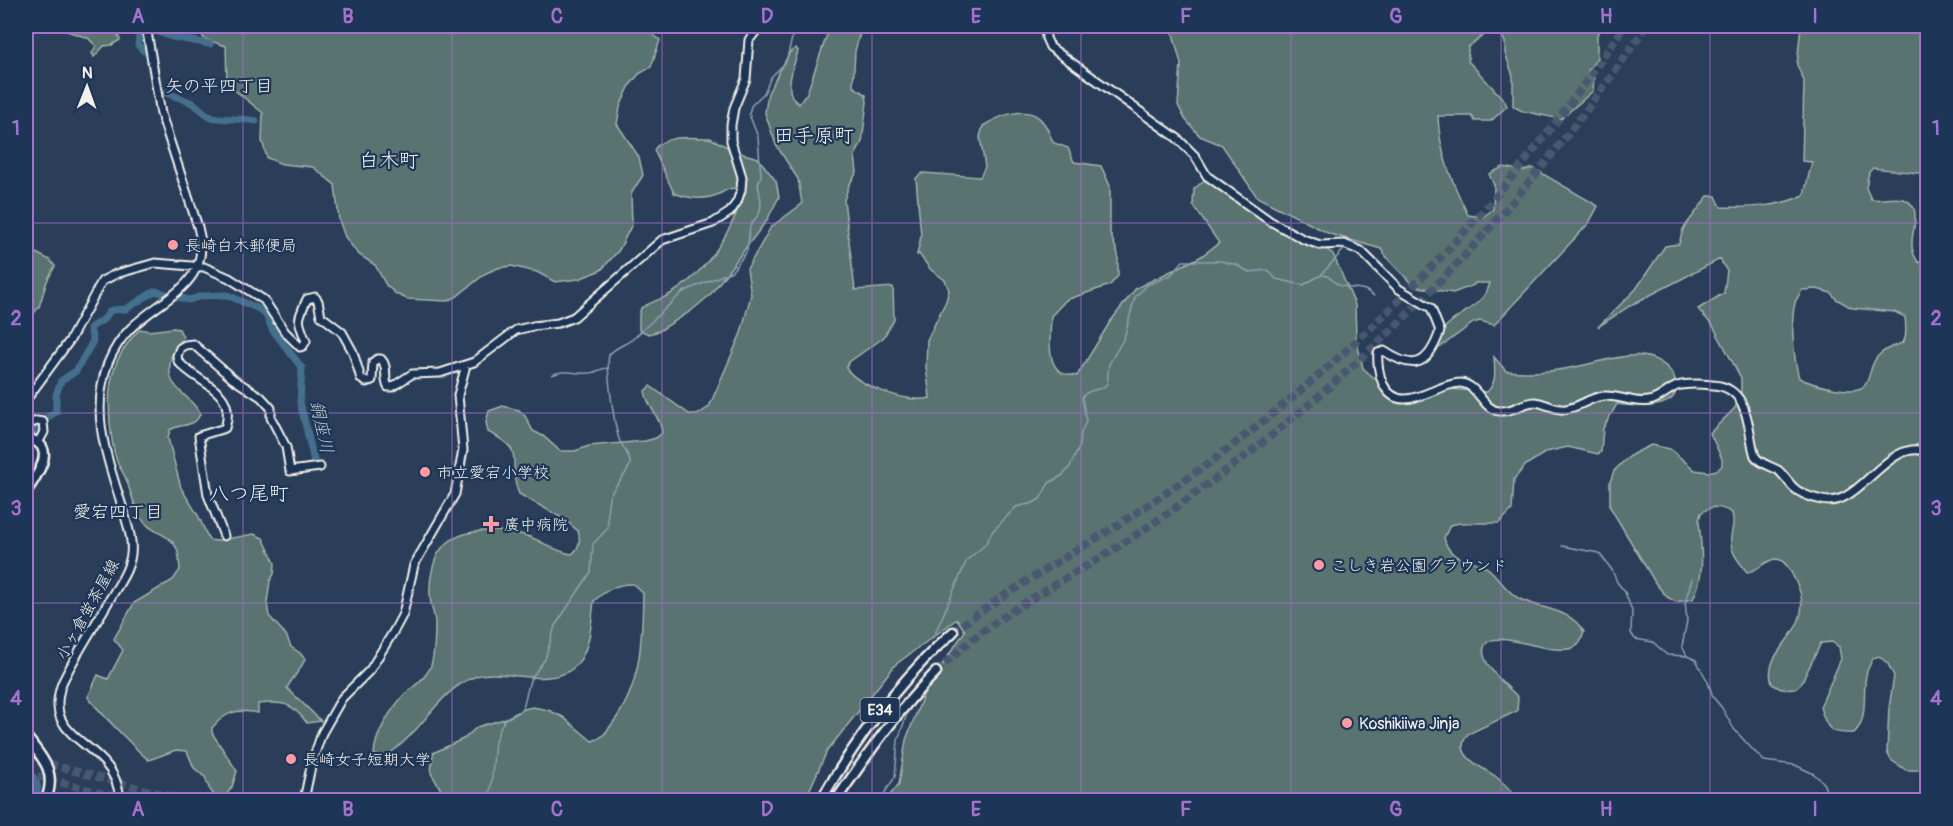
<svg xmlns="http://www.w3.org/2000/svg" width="1953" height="826" font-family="Pangolin,'Klee One',sans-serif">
  <rect width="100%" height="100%" fill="#2a3e5a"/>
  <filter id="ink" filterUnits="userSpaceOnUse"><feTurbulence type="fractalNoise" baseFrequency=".0167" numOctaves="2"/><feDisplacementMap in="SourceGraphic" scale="12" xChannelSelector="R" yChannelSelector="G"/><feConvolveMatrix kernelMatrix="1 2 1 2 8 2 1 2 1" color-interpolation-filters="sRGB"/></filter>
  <g filter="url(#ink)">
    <path fill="#597370" stroke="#a6b2ac" stroke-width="1.5" fill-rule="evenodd" d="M68 26H115L120 40 112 45 104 46 94 57 92 53 96 46 88 38 67 31Z
      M197 26H642L660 40 651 67 639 74 630 85 620 107 617 124 639 157 643 175 631 194 632 224 619 250 601 270 579 279 555 282 537 272 511 266 498 268 486 273 456 297 447 301 407 299 396 294 386 285 375 265 358 254 345 237 339 220 335 185 313 167 282 164 267 158 262 141 263 113 227 84 226 46 204 39Z
      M830 26H862L855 51 853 86 866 95 867 102 862 142 855 156 857 172 849 185 844 200 855 290 893 287 894 320 883 338 849 362 846 368C859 387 910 404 930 398L926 367 927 340 946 301 949 290 945 280 931 270 919 254 917 255 921 236 916 178 923 173 980 177 985 167 980 137 983 126C999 116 1029 103 1043 122 1048 128 1050 137 1054 143L1068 148 1074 162 1101 166 1110 186V233L1118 254V276L1110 285 1066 300 1051 316C1051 331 1045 364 1062 373 1065 375 1073 375 1077 376L1110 322 1136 288 1200 257 1219 243 1193 205 1194 189 1206 179 1290 233 1326 249 1333 254 1355 305 1356 338 1363 368 1385 388 1398 396 1413 399 1449 389 1487 392C1497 383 1495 370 1494 357L1506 371C1529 373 1552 372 1575 367 1591 364 1628 353 1643 356 1660 359 1676 370 1676 388 1676 391 1676 393 1674 396 1663 410 1632 406 1617 404L1603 428 1601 452 1598 454 1568 447 1546 452 1526 465 1514 479 1512 510 1499 523H1460L1450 525 1444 538C1450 564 1472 556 1490 570 1500 579 1507 593 1520 599 1542 610 1570 608 1584 632 1582 638 1581 644 1575 647 1554 658 1495 627 1485 645 1476 661 1508 687 1518 697L1517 711 1468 734C1451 755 1482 767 1495 776 1503 782 1510 790 1517 797L1518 800H886L899 784 906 740 925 690 965 631 957 619 895 665 827 751 805 800H447L431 773 433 753 465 738 477 727 504 719 524 709 533 707 548 710 563 717 592 741C602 739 606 732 612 724 642 686 642 639 643 593L633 584C617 583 605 591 594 601 591 623 591 654 572 669 548 688 502 668 477 676 443 687 426 724 399 746 393 751 388 756 380 758L374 754C375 734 391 709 405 694 414 686 425 679 430 668 435 656 435 635 435 622 434 613 430 604 430 595 429 580 433 554 446 544 466 526 506 529 530 537 544 542 556 552 572 554 579 549 581 540 578 531L564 519 519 494C505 461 530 452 488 432L486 422 489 411 503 406 519 410 525 416 533 431 543 436 560 451H575L589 446 645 441 656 438 662 433C661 416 647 408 645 391L650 386 689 414 697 415 709 407 741 333 751 295 747 269 771 227 802 204 798 179 776 145 765 113 768 93 790 52 796 48 798 51C794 67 781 93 799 104L807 93Z
      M1171 26H1483L1485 28 1484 35 1468 47V61L1504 100 1507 106 1491 121H1475L1472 116H1438C1439 152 1452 182 1468 215L1483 217 1493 209 1494 185 1489 174 1503 167 1523 171 1533 168 1598 206 1589 223 1494 325 1480 321 1473 323 1435 351 1428 354 1426 351C1433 340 1441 330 1451 322 1466 310 1485 303 1490 283H1475L1474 285 1453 293 1413 286C1403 273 1390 264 1381 249L1330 234 1257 197 1222 145 1200 136 1185 119 1178 105 1181 64Z
      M1497 26H1601L1597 35V58L1588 71 1594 78 1593 91 1561 119 1522 111 1513 106V76L1505 53V42Z
      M1801 26H1927V174L1873 168 1869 172 1866 188 1871 199C1881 201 1893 196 1903 199 1924 205 1911 230 1912 245 1912 251 1914 256 1918 262L1927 264V770H1906L1891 760 1887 752 1889 708 1894 676 1888 664 1879 656 1873 658C1871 662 1869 667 1867 671 1861 691 1870 718 1854 733 1830 734 1827 730 1820 707L1841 659 1839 647 1832 642 1821 643 1801 684 1796 688 1781 689 1772 684C1761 649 1808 638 1801 596 1800 589 1795 581 1792 574 1789 568 1784 559 1776 559 1765 560 1758 571 1747 572 1739 562 1729 551 1731 537 1732 528 1735 523 1732 513 1721 506 1712 505 1701 513L1699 520C1701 547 1706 574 1693 599L1676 602 1667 597 1656 584 1610 507V482L1614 471 1624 461 1633 454 1651 445 1670 449 1695 470 1708 472 1717 470 1722 466V459L1710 433 1735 408 1741 391V378L1713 326 1698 309 1724 293 1727 271 1720 259 1631 305 1598 327 1636 289 1665 246 1679 244 1683 229 1708 196H1716L1721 207C1749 208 1779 207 1804 195L1812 162 1802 161 1804 81 1797 65ZM1817 289 1831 293 1836 299 1852 308 1895 312 1905 317C1909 356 1898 336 1878 356 1869 366 1871 377 1865 385 1855 397 1811 384 1799 378 1794 360 1790 321 1795 303 1796 299 1800 294 1802 290Z
      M710 138 737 152 758 158 776 181 779 197 767 220 710 295 691 311 659 331 649 334 639 330V315L641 308C649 303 658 300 667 296 696 280 715 256 730 227 737 212 743 204 735 188 728 188 727 190 721 193 705 201 690 199 674 193L654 150C663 134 693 138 710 138Z
      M26 248 50 260 55 266 47 281 39 307 26 323Z
      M173 328 179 329 183 337C180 344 173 350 171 358 163 390 189 391 200 414 195 428 181 423 170 430L168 438 181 488 199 517 209 540 216 541 254 534 263 538 275 563 274 574 270 581 267 603 269 616 286 635 291 647 300 653 305 659C301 670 292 678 287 688L321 721 307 723C292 703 284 701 258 704V713C237 709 226 711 212 728V733L237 771 232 787 224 798 215 797 209 788 205 777 194 768 187 751 176 750 149 760C144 758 93 705 88 697L98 675 108 679 123 650 114 639 134 603 173 580 180 570C179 562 180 553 176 547 170 534 149 532 141 518 134 507 131 492 126 479 123 472 118 466 116 458 112 447 111 433 110 422 107 383 112 357 140 329L149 331Z"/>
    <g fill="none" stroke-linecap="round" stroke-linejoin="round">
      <path stroke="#8ba3b1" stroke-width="1.5" d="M1322 275C1332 275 1333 284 1342 286 1356 291 1360 284 1374 296
        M552 375C567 368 574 375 590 373 596 373 600 368 608 368
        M1562 546 1599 553 1612 570 1617 582 1625 592 1632 611 1631 633 1635 639 1653 642 1667 655 1687 656 1696 660 1708 682 1713 697 1722 708 1734 729 1752 749 1764 761 1795 765 1814 774 1823 782 1829 800
        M933 638 967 560 985 545 992 532 1016 507 1033 503 1040 499 1049 483 1063 475 1069 468 1080 446 1081 433 1086 421 1082 397C1088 388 1100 392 1107 384L1109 364 1124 338 1135 297 1147 285 1171 275 1183 261H1221L1237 265 1249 272 1268 270 1276 279 1303 285 1321 275 1346 247
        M1687 656 1682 646 1687 621 1685 602 1692 579
        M486 800 491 788 495 741 501 726 505 719 518 713 523 708 530 680 545 659 555 626 591 572 593 544 608 528C608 518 606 505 610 495 614 486 630 471 630 464 631 456 622 447 619 439 614 424 606 369 609 355 616 346 626 345 634 338L683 292 732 271 747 251 750 226 760 212 761 201 758 184 761 176 758 137 749 114 751 106 764 93 771 77 786 62 795 26
        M880 800 895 777 898 740 907 714"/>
      <path stroke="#456f8d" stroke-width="7" d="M140 26 138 45 144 51
        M152 30 172 37 210 44
        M161 91C171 95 182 98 192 103 200 107 204 114 212 117 224 120 242 118 256 121
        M26 450 36 431 38 423 56 412V395L61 381 76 371 93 341 90 328 104 319 111 310 126 309 155 291 189 300 202 296 227 295 259 309 266 315 272 329 302 368 300 402 315 465
        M26 767C32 776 41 783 36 795"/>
      <path stroke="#48596f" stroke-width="8" stroke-dasharray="8 4" stroke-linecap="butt" d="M953 632C998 597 1047 569 1095 539 1132 517 1167 492 1202 468 1365 350 1514 194 1624 26
        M936 672C955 654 974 637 996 622 1032 597 1070 576 1108 553 1143 531 1178 506 1212 481 1382 356 1529 201 1646 26
        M26 758 184 800
        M26 773 126 800"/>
      <defs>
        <path id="secondary" d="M1045 26 1046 38 1050 47 1177 138 1195 156 1207 176 1270 221 1303 239 1320 245 1344 244 1361 251 1399 289 1431 308 1440 331C1428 366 1414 371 1384 351L1378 353C1377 362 1379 375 1383 384 1400 419 1437 382 1461 383 1479 385 1483 411 1500 411 1513 412 1523 402 1535 402 1546 403 1556 411 1566 409 1580 407 1590 397 1604 396 1620 395 1634 404 1649 401 1660 399 1667 390 1677 386 1688 383 1702 384 1713 385 1743 387 1747 414 1751 438 1752 443 1753 451 1755 456 1760 464 1771 466 1778 470 1784 475 1788 482 1793 487 1800 494 1813 498 1822 500 1860 510 1886 436 1928 452
          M26 400 70 340 102 281 116 274 155 263 204 267 229 278 264 300 285 332 300 347 303 346 306 341C297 319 297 321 307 299L315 297 318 301 321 316 342 332 353 352 361 379 366 382 372 380 373 362 377 359H381C389 367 383 378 388 387H392L412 374 440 373 474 362 516 330 533 326 558 323 574 317 662 240 713 223 730 212 737 202 741 190 742 177 731 141V125L734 108 746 79 749 40 760 26
          M26 425 37 421 43 422 44 432 38 443
          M224 536 208 495 199 436 225 428C238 388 196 384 178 361L177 356 180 348 185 345 193 344 233 379 261 397 271 408V418L286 447 290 471 320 467
          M120 800C119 786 114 773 104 762 80 736 46 728 62 683 76 654 94 627 110 599 118 585 129 571 131 554 133 539 127 524 123 509 108 461 89 414 108 363 113 351 121 338 130 329 162 297 214 284 198 227L161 114 146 26
          M304 800 312 762 322 733 342 698 370 670 395 629 403 614 414 565 455 494 463 450 458 395 466 365"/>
        <path id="highway" d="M26 438C60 445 37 475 26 492
          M26 736C43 759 57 771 46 800
          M821 800C857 738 899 680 953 632
          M836 800C867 755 897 711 936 672"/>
      </defs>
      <use href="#secondary" stroke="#f4f1e8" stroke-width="11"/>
      <use href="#highway" stroke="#f4f1e8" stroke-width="13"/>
      <use href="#secondary" stroke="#1d3557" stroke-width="7"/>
      <use href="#highway" stroke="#1d3557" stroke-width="8"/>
    </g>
  </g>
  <path fill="none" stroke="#a571cd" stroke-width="1.5" stroke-opacity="0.55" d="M243 26V800M452 26V800M662 26V800M872 26V800M1081 26V800M1291 26V800M1501 26V800M1710 26V800M26 223H1928M26 413H1928M26 603H1928"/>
  <g fill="#ff9aa2" stroke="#1d3557" stroke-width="2">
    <circle cx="173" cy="245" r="6"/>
    <circle cx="425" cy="472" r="6"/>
    <path d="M488 515h6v6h6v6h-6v6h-6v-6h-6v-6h6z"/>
    <circle cx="1319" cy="565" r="6"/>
    <circle cx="1347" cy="723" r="6"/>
    <circle cx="291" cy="759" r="6"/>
  </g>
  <g text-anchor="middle" stroke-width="4.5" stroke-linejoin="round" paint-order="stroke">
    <rect fill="#1d3557" stroke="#b4b9bc" stroke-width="1.5" x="860.5" y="698" width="39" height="24" rx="4.5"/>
    <g font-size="15" font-weight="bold" fill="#f4f1e8">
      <text x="880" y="715">E34</text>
    </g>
    <g font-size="16" fill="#f4f1e8" stroke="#1d3557" text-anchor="start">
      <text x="185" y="251">長崎白木郵便局</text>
      <text x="437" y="478">市立愛宕小学校</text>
      <text x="504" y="530">廣中病院</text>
      <text x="1331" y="571">こしき岩公園グラウンド</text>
      <text x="1359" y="729">Koshikiiwa Jinja</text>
      <text x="303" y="765">長崎女子短期大学</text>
    </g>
    <g font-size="16" fill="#f4f1e8" stroke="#1d3557">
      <text transform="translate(87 609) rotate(-61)" y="6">小ヶ倉蛍茶屋線</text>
    </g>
    <g font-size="18" fill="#f4f1e8" stroke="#1d3557">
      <text x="219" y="92">矢の平四丁目</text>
      <text x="118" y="518">愛宕四丁目</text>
    </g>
    <g font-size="18" font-style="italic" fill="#b7c4c8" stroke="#1d3557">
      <text transform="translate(322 427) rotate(78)" y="6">銅座川</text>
    </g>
    <g font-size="20" fill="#f4f1e8" stroke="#1d3557">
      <text x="814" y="142">田手原町</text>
      <text x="389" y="167">白木町</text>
      <text x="249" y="500">八つ尾町</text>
    </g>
  </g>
  <rect width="1953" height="826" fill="none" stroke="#1d3557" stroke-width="66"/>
  <g transform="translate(87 87) rotate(1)" stroke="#1d3557" stroke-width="4.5" paint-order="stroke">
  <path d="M0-4.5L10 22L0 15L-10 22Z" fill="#f4f1e8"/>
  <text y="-9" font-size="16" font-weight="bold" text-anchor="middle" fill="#f4f1e8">N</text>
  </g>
  <rect x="33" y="33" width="1887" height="760" fill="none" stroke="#a571cd" stroke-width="2"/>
  <g font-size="20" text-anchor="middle" font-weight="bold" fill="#a571cd">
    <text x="138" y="23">A</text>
    <text x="348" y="23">B</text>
    <text x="557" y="23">C</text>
    <text x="767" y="23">D</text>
    <text x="976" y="23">E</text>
    <text x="1186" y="23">F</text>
    <text x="1396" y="23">G</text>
    <text x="1606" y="23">H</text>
    <text x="1815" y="23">I</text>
    <text x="16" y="135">1</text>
    <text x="1936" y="135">1</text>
    <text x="16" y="325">2</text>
    <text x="1936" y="325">2</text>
    <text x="16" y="515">3</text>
    <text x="1936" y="515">3</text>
    <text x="16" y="705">4</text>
    <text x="1936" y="705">4</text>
    <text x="138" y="816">A</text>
    <text x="348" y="816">B</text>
    <text x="557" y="816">C</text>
    <text x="767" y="816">D</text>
    <text x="976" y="816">E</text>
    <text x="1186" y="816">F</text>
    <text x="1396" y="816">G</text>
    <text x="1606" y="816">H</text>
    <text x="1815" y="816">I</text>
  </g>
</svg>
